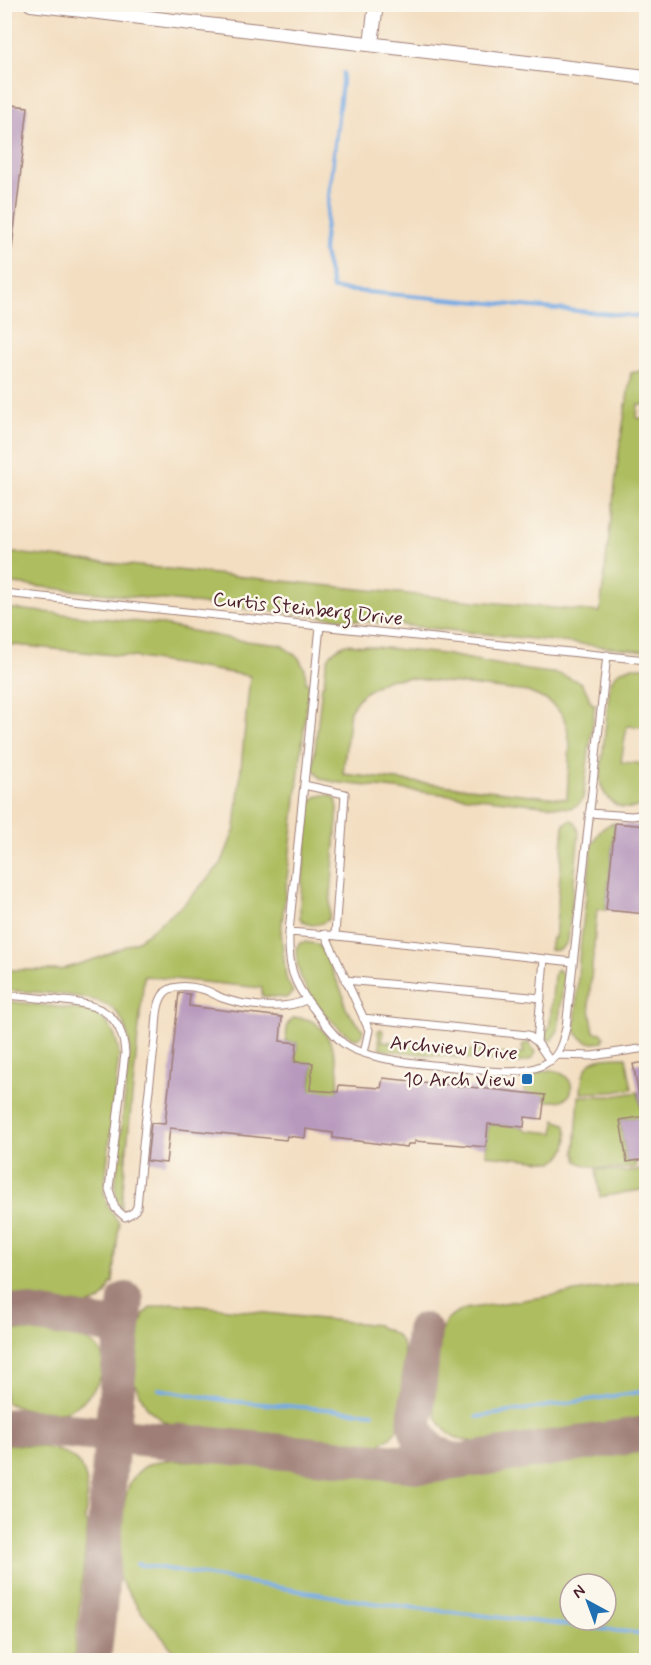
<svg xmlns="http://www.w3.org/2000/svg" width="651" height="1665" font-family="Mynerve,sans-serif">
  <rect width="100%" height="100%" fill="#fbf7ec"/>
  <filter id="ink" filterUnits="userSpaceOnUse"><feTurbulence type="fractalNoise" baseFrequency=".0167" numOctaves="2"/><feDisplacementMap in="SourceGraphic" scale="12" xChannelSelector="R" yChannelSelector="G"/><feConvolveMatrix kernelMatrix="1 2 1 2 8 2 1 2 1" color-interpolation-filters="sRGB"/></filter>
  <filter id="wash" filterUnits="userSpaceOnUse"><feTurbulence type="fractalNoise" baseFrequency=".008" numOctaves="4" result="noise"/><feDisplacementMap in="SourceGraphic" scale="24" xChannelSelector="R" yChannelSelector="G"/><feGaussianBlur stdDeviation="1.35" result="paint"/><feColorMatrix in="noise" values="0 0 0 0 0 0 0 0 0 0 0 0 0 0 0 0 0 1.4 0 .05"/><feComposite in="paint" operator="in"/></filter>
  <g filter="url(#wash)">
    <rect width="100%" height="100%" fill="#f3dec1"/>
    <path fill="#adbd5f" stroke="#7c6e45" stroke-width="1.5" fill-rule="evenodd" d="M646 370V405H638L637 418 646 419V651L5 583V552L475 601 600 612 619 451 631 373Z
      M5 608 158 624 237 640 281 645 298 657 305 669 306 683H309L281 932 286 978 293 992 286 998 262 996V988L144 976 121 1208 117 1201 115 1187 130 1049C129 1034 122 1012 107 1005 87 994 30 992 5 990V970H60L98 958 137 941 183 905 221 864 235 829 250 676 133 657 5 644Z
      M346 644 443 654 527 670 559 674 580 682 587 692 591 703 595 704 583 798C580 804 577 806 570 808L340 783 321 779 313 768 322 685 324 684C326 663 325 652 346 644ZM408 678 528 692 548 701 562 714 567 727 570 744 567 799 343 774 350 710 362 694 385 680Z
      M631 667H646V727L627 726 621 762 646 764V803C625 816 604 803 600 780L610 684C615 673 620 670 631 667Z
      M324 795H330L336 799 338 808 329 919C319 926 308 928 300 918V905L310 803 316 797Z
      M571 820 575 822 579 832 568 941C563 948 559 952 550 950L552 938H555L564 824Z
      M615 823 606 910 597 909 589 1003 594 1032 602 1033 604 1037 603 1041C592 1046 582 1041 575 1031L579 958 592 845C597 834 603 825 615 823Z
      M305 942 317 944 323 950 344 997C343 1012 355 1018 363 1030L361 1037 356 1039C339 1033 309 997 302 980 298 970 296 959 296 948L300 943Z
      M558 969 564 976 558 1030 552 1040 547 1039 546 1033 550 1024 554 974Z
      M5 1001 91 1011C109 1021 117 1034 119 1055L104 1193 108 1207 119 1223 113 1283H111C106 1300 98 1303 83 1307L5 1299Z
      M293 1018C330 1014 341 1064 338 1092L308 1110 313 1064 295 1062 297 1043 286 1042 287 1025Z
      M381 1029 383 1031 382 1041 512 1055 524 1053 522 1046 524 1044 528 1043 536 1052C532 1063 522 1062 512 1063L383 1050 380 1048 378 1031Z
      M626 1057 632 1089 613 1092 581 1093C582 1059 593 1057 626 1057Z
      M551 1070C581 1075 578 1108 544 1100L545 1096 524 1093C526 1076 534 1072 551 1070Z
      M638 1092 643 1117 620 1120 627 1162 635 1161 636 1167C622 1170 588 1169 577 1161L575 1152 579 1096H613Z
      M555 1120 565 1124C571 1136 567 1157 553 1162L486 1155 488 1124 524 1127V1130L554 1133Z
      M646 1168V1189L600 1197 596 1169 627 1172Z
      M646 1281V1419L485 1444C474 1440 462 1443 450 1434 444 1430 438 1422 436 1416 429 1397 435 1337 446 1321 450 1314 459 1313 465 1309Z
      M172 1303 378 1325 379 1327C397 1333 404 1338 404 1359H406C405 1373 403 1418 398 1427 393 1437 383 1442 374 1447L174 1426 162 1420 147 1408 133 1380 139 1328 144 1314 150 1308Z
      M16 1330C38 1332 76 1332 93 1344 119 1362 90 1402 69 1410 53 1416 19 1409 5 1402V1335Z
      M10 1444C43 1447 86 1446 87 1489 87 1500 85 1512 85 1523H88L74 1660H5L4 1446Z
      M646 1449V1660H181L139 1609 117 1575 114 1563 118 1527 121 1526C126 1494 126 1465 166 1460L234 1463 428 1483ZM570 1584H606V1620H570Z"/>
    <g fill="none" stroke-linecap="round" stroke-linejoin="round">
      <path stroke="#77abe4" stroke-width="4" d="M343 73 323 249 333 289 646 317
        M159 1389 229 1401 373 1413
        M477 1417 646 1391
        M137 1564 373 1603 646 1634"/>
      <path stroke="#9e7e76" stroke-width="36" d="M4 1310 123 1328
        M424 1331 415 1424 420 1439 431 1450 447 1459 463 1461
        M4 1427 17 1426 428 1466 646 1434
        M93 1660 99 1609 112 1435 126 1300"/>
    </g>
    <g id="blocks">
      <path fill="#b799bd" d="M4 104 28 107 12 249 4 248Z
        M615 823 646 826V914L606 910Z
        M179 993 190 994 189 1006 282 1017 280 1041 297 1043 295 1062 313 1063 310 1090 338 1092 339 1085 381 1088 383 1078 545 1095 542 1119 525 1117 524 1127 488 1124 486 1147 415 1141V1144H408L407 1147 333 1138V1133L306 1129 305 1138 287 1136 286 1140 170 1128 166 1163 147 1161 151 1123 165 1124Z
        M646 1062V1106H641L633 1064Z
        M646 1116V1159L627 1162 620 1120Z"/>
    </g>
  </g>
  <g filter="url(#ink)">
    <use href="#blocks" fill-opacity="0" stroke="#9e7e76" stroke-width="1.5"/>
    <g fill="none" stroke-linecap="round" stroke-linejoin="round">
      <defs>
        <path id="lane" d="M644 411H646
          M4 593 646 660
          M320 626 289 932C288 965 292 982 313 1008 322 1020 331 1033 343 1043 368 1062 430 1064 462 1068 490 1071 527 1078 551 1060 561 1052 563 1039 566 1028L607 655
          M304 785 345 794 335 935
          M589 813 632 816 646 814
          M289 932 328 935 573 962
          M325 934 369 1030 364 1053
          M345 980 541 998
          M4 995C22 996 39 998 56 1000 93 1004 122 1008 125 1053L109 1189 115 1208 125 1217 134 1212 137 1207C142 1152 148 1095 155 1040 157 1026 155 1007 163 995 169 984 190 986 201 989 208 990 215 995 222 998 245 1006 283 1011 306 1000
          M363 1018 528 1035 537 1042 550 1061
          M537 1042 544 959
          M557 1055 592 1056 646 1048"/>
        <path id="street" d="M31 4 646 77
          M371 44 376 4"/>
      </defs>
      <use href="#lane" stroke="#9e7e76" stroke-width="9"/>
      <use href="#street" stroke="#9e7e76" stroke-width="16"/>
      <use href="#lane" stroke="#fff" stroke-width="7"/>
      <use href="#street" stroke="#fff" stroke-width="14"/>
    </g>
  </g>
  <rect fill="#1f6fb2" stroke="#fbf7ec" stroke-width="2" x="521" y="1073" width="12" height="12" rx="3"/>
  <g text-anchor="middle" stroke-width="5" stroke-linejoin="round" paint-order="stroke">
    <g font-size="20" fill="#4a1f2b" stroke="#fbf7ec">
      <text transform="translate(308 608) rotate(6)" y="7">Curtis Steinberg Drive</text>
      <text transform="translate(454 1047) rotate(5)" y="7">Archview Drive</text>
    </g>
    <g font-size="20" fill="#4a1f2b" stroke="#fbf7ec" text-anchor="end">
      <text x="515" y="1086">10 Arch View</text>
    </g>
  </g>
  <rect width="651" height="1665" fill="none" stroke="#fbf7ec" stroke-width="24"/>
  <g transform="translate(588 1602) rotate(319)"><circle r="28" fill="#fbf7ec" stroke="#b4a19f" stroke-width="1.5"/>
  <path d="M0-4.5L10 22L0 15L-10 22Z" fill="#1f6fb2"/>
  <text y="-9" font-size="16" font-weight="bold" text-anchor="middle" fill="#4a1f2b">N</text>
  </g>
</svg>
